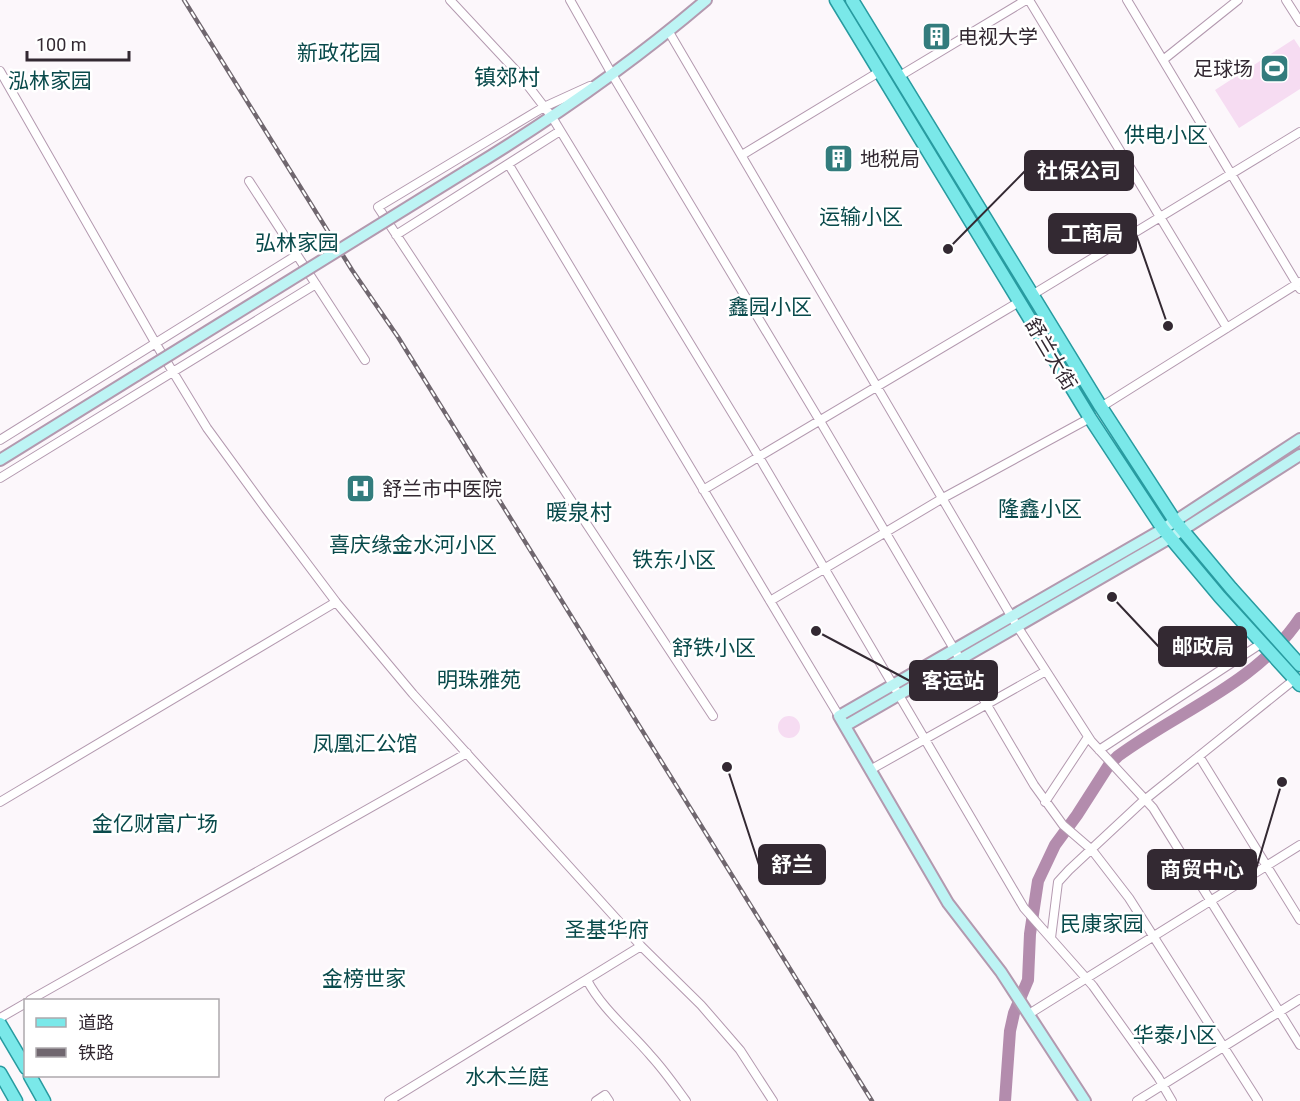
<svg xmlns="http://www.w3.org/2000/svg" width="1300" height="1101" font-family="Roboto,'Noto Sans SC',sans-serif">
  <rect width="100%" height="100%" fill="#fcf7fb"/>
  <path fill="#f6dcf2" d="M1294 39 1300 48V89L1239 128 1215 90Z
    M778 727a11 11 0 1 1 22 0a11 11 0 1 1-22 0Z"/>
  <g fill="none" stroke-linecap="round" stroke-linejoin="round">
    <path stroke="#b38cad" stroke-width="12" d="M1005 1101 1010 1031 1014 1013 1028 980 1030 934 1038 881 1055 845 1077 815 1109 765 1118 756C1179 711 1257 683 1300 618"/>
    <defs>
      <path id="street" d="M450 0 519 74 552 117 759 457 1024 908 1093 986 1158 1077 1172 1101
        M570 0 613 76 820 421 1034 785 1063 825 1092 850 1129 898 1258 1101
        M1029 0 1227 328
        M1127 0 1300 289
        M1286 0 1300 22
        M669 32 1017 626 1091 741 1153 808 1300 1045
        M1163 60 1238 0
        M0 71 156 344 207 428 266 509 336 602 413 694 641 946 701 1005 740 1050 773 1101
        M898 77 1026 0
        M590 86 544 107 378 207 713 716
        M742 155 879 72
        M509 165 839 716
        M249 181 365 360
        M396 235 560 131
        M1032 295 1300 132
        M1101 407 1300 282
        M0 440 297 255
        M0 478 316 284
        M703 490 1019 302
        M770 601 943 498 1090 418
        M1099 750 1262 643
        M1199 756 1300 920
        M870 770 1046 671
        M0 802 336 602
        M1045 802 1088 737
        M1051 938 1058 882 1069 870 1142 802 1295 679
        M587 980C602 1009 630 1031 651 1056 664 1070 675 1086 686 1101
        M30 1000 467 753
        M1029 1014 1300 845
        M0 1018 26 1003
        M389 1101 641 946
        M596 1101 605 1095 609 1101
        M1137 1101 1300 999"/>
      <path id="secondary" d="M468 170C552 119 631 64 706 0
        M0 460 137 375
        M845 726 1170 538 1300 455
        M1085 1101 1001 972 948 903 839 716 1163 529 1300 439"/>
      <path id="primary" d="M836 0 1090 418 1163 529 1220 597 1300 685
        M852 0 1101 407 1175 521 1231 588 1300 665
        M0 1024 26 1068
        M0 1073 16 1101
        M30 1076 44 1101"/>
    </defs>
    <use href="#street" stroke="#b399af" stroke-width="10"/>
    <use href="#secondary" stroke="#b399af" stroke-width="14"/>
    <use href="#primary" stroke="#289ba0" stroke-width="15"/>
    <use href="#street" stroke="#fff" stroke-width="8"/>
    <use href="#secondary" stroke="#bdf4f4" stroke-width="10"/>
    <use href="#primary" stroke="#7ae8e9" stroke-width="12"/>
    <defs>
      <path id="rail" d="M184 0 352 270 398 337 872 1101"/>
    </defs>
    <use href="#rail" stroke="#70676f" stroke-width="4.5"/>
    <use href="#rail" stroke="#fff" stroke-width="2" stroke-dasharray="7" stroke-linecap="butt"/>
    <defs>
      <path id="secondary-bridge" d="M137 375 468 170"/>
    </defs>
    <use href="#secondary-bridge" stroke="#b399af" stroke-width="14" stroke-linecap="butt"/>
    <use href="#secondary-bridge" stroke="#bdf4f4" stroke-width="10"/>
  </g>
  <defs>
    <symbol id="building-square" viewBox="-11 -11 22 22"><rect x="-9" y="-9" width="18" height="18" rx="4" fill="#337c7d" stroke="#fff"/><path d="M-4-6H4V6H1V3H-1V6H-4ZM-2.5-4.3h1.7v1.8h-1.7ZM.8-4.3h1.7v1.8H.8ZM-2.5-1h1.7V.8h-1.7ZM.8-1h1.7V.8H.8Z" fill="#fff"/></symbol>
    <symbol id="stadium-square" viewBox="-11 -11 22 22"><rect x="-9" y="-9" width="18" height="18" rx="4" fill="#337c7d" stroke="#fff"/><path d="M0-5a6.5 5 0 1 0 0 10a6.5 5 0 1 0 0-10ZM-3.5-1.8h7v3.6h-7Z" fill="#fff"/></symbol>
    <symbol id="hospital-square" viewBox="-11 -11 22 22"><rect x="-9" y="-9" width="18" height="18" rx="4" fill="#337c7d" stroke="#fff"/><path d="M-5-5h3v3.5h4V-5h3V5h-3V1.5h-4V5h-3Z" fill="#fff"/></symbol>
  </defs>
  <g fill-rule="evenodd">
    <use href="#building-square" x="920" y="20" width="33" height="33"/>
    <use href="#stadium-square" x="1258" y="52" width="33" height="33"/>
    <use href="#building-square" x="822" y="142" width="33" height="33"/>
    <use href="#hospital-square" x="344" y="472" width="33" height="33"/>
  </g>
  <g text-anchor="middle" stroke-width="5" stroke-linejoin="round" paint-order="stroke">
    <g font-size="20" fill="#332932" stroke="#fff" text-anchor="start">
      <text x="958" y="44">电视大学</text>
      <text x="1253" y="76" text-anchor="end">足球场</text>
      <text x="860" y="166">地税局</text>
      <text x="382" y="496">舒兰市中医院</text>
    </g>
    <g font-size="20" fill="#332932" stroke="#fff">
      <text transform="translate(1051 354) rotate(59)" y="7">舒兰大街</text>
    </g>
    <g font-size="21" fill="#094a4b" stroke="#fff">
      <text x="339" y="60">新政花园</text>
      <text x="50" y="88">泓林家园</text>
      <text x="1166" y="142">供电小区</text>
      <text x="861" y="224">运输小区</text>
      <text x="297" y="250">弘林家园</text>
      <text x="770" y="314">鑫园小区</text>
      <text x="1040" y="516">隆鑫小区</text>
      <text x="413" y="552">喜庆缘金水河小区</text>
      <text x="674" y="567">铁东小区</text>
      <text x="714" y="655">舒铁小区</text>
      <text x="479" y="687">明珠雅苑</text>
      <text x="365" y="751">凤凰汇公馆</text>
      <text x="155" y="831">金亿财富广场</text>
      <text x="1102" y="931">民康家园</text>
      <text x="607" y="937">圣基华府</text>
      <text x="364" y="986">金榜世家</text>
      <text x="1175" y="1042">华泰小区</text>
      <text x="507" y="1084">水木兰庭</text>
    </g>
    <g font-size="22" fill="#094a4b" stroke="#fff">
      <text x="507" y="85">镇郊村</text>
      <text x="579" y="520">暖泉村</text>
    </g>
  </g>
  <path fill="none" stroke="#332932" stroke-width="2" d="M948 249L1025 171M1168 326L1136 234M1112 597L1159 647M816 631L910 681M727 767L759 865M1282 782L1256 869"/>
  <g fill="#332932" stroke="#fff" stroke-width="2">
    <circle cx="948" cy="249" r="6"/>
    <circle cx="1168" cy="326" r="6"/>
    <circle cx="1112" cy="597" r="6"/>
    <circle cx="816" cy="631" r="6"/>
    <circle cx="727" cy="767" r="6"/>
    <circle cx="1282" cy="782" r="6"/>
  </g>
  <g fill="#332932" stroke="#332932" stroke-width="2">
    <rect x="1025" y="151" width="108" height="39" rx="6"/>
    <rect x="1049" y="214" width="87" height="39" rx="6"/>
    <rect x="1159" y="627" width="87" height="39" rx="6"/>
    <rect x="910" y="661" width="87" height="39" rx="6"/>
    <rect x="759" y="845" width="66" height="39" rx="6"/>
    <rect x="1148" y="850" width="108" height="39" rx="6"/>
  </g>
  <g font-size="21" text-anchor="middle" font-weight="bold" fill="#fff">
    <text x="1079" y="178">社保公司</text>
    <text x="1092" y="241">工商局</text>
    <text x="1203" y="654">邮政局</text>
    <text x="953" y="688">客运站</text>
    <text x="792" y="872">舒兰</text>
    <text x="1202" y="877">商贸中心</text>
  </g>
  <rect x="24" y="999" width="195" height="78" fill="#ffffff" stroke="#ada9ad" stroke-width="1.5"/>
  <rect x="36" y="1018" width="30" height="9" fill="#7ae8e9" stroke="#ada9ad" stroke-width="1.5"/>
  <text x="78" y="1029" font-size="18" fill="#332932">道路</text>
  <rect x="36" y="1048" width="30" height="9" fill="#70676f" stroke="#ada9ad" stroke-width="1.5"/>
  <text x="78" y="1059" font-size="18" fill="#332932">铁路</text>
  <path d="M27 51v9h102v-9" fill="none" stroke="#332932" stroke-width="3"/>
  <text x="36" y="51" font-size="18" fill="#332932" stroke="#ffffff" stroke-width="4.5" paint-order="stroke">100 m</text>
</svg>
